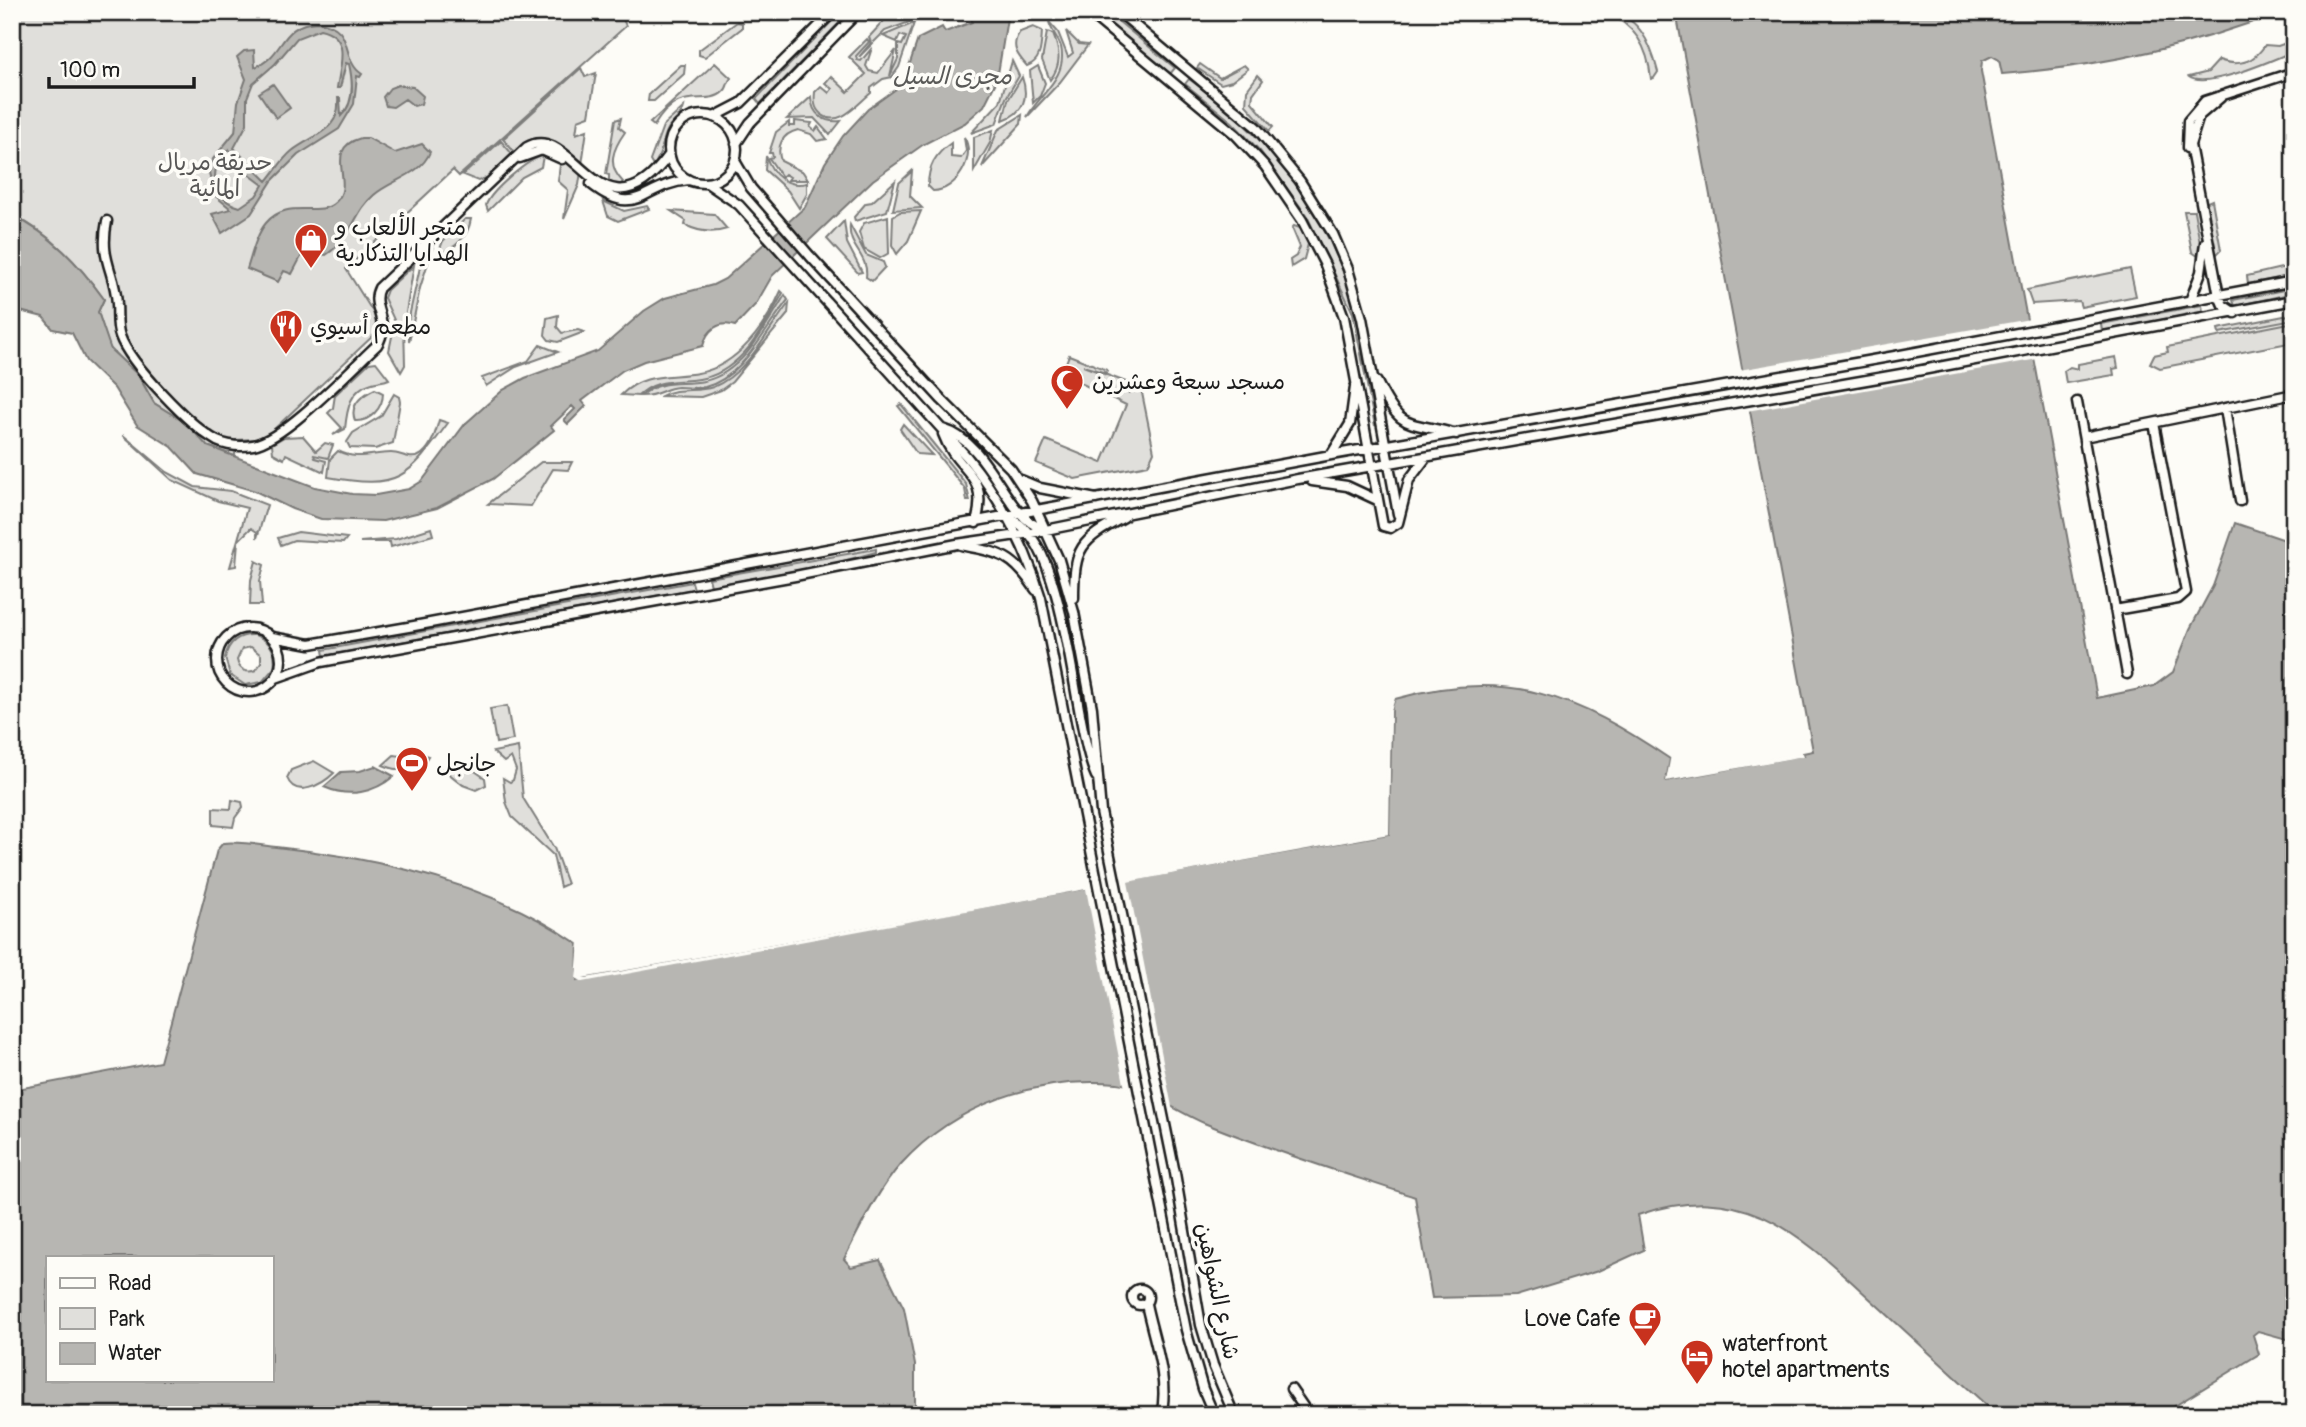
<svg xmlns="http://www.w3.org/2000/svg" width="2306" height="1427" font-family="Pangolin,'Playpen Sans Arabic',sans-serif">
  <rect width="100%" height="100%" fill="#fdfcf7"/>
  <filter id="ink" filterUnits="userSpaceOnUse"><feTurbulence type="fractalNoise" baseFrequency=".0143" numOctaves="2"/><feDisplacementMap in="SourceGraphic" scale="14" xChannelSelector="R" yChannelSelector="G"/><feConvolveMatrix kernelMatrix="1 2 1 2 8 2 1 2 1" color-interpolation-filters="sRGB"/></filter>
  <g filter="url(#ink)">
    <path fill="#e0dfdb" stroke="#7e7e7c" stroke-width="2" fill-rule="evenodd" d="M12 12H620L626 26 459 176 453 170 346 269 376 317 375 334 271 432 256 439 236 440 235 456 207 446 186 423 154 403 143 383 109 347 98 312 104 299C78 263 52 235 12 215Z
      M841 12H850L760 104 756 99Z
      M892 12H905L909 18 924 12H936L885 31 859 57 871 43 869 37Z
      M1095 12H1107L1175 68 1170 74Z
      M1604 12C1638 12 1651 44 1658 72L1654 78 1651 79C1648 47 1635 24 1604 12Z
      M737 22 742 23V28L705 57 699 55V50Z
      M1049 22 1058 32 1068 57 1073 53 1066 31 1079 44 1088 45 1060 82 1027 117C1039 94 1068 78 1061 47 1058 38 1051 30 1049 22Z
      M914 23 899 67 892 77 883 79 871 88V93C858 103 839 129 821 114 814 108 814 101 815 92L821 86 829 93 832 89 825 83 831 76 848 92 866 74 849 57 867 39 869 42 856 56 857 60 861 61 872 48 866 66 869 71 878 73 896 50 890 76 898 59V44L902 45 906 37 900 35 897 42 883 36Z
      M1033 27 1042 31C1041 45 1042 61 1027 66 1017 55 1010 46 1020 32Z
      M1047 32 1053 34C1060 51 1062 65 1050 80L1042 60Z
      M2294 40V51C2273 60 2206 90 2189 77L2208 72 2219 60C2238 67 2254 62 2265 45L2278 46Z
      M1012 61 1019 76 1006 98 996 124 971 133 1000 102Z
      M715 63 731 78C726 83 729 88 723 92 706 108 680 82 654 126L650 123Z
      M1200 64 1220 78 1244 65 1248 69 1232 81 1221 84 1197 68Z
      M685 65 684 74 654 101H648L649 94 681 65Z
      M1038 66 1045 83 1040 96 1033 103 1030 71Z
      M581 68 585 77 596 73 589 116 578 120 576 134 587 130 579 185 564 219 568 190 558 181 562 148C546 133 530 139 515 153L503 139Z
      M1258 75 1263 80 1253 94 1252 102 1273 127 1269 131 1246 105 1247 90Z
      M1022 77C1029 97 1024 113 1003 120L1008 100Z
      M1189 79C1265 133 1330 213 1353 304 1364 344 1368 386 1375 426L1353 313 1307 216 1260 151 1232 122 1185 84Z
      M811 97C812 114 823 123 841 121L830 135 814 118 787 119Z
      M684 107C682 117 673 120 668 129 661 142 663 155 653 166L650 161 663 126Z
      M1022 115 1021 124 982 167 998 130Z
      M621 118 619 127 625 132C613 149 606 165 623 182L620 185 609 184V175L606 174 615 120Z
      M795 121 812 123 810 127 815 131 818 127 827 139 817 141 811 134 798 130C782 134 776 146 781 161L803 172 808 180H788L790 177 785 174 782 177 769 158 773 157 772 153H769L776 132 789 122V126H795Z
      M993 130 990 143 974 171V137Z
      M964 137C977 157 956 191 933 191L928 186C928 167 935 154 951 143V157L961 158 966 151Z
      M501 141 513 155 489 177 478 181 463 175Z
      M543 156 541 167 522 177 488 211 486 205C491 191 528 159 543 156Z
      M766 156C772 175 787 188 807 183V194L799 208 788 191 765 170Z
      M912 171 910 196 922 208 893 210 899 183Z
      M895 181 887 211 855 221 854 217 866 203 872 202Z
      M2212 200 2221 250 2215 256 2205 203Z
      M603 201 624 211 647 206 649 209 618 221 608 216Z
      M671 211 714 214 727 229C712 234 699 232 685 225L686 221Z
      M921 211 908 241 897 254 892 245 893 216 900 212Z
      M2184 211H2194L2200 243 2198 256 2192 252Z
      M888 216 889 253 880 258 864 249 859 232 864 223Z
      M465 219H471C468 237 455 249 438 254L443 241Z
      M844 221 847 243 862 272 858 273 827 239Z
      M850 225 866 255 883 262 885 267 872 281 866 277C869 255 847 247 850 225Z
      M1294 226 1300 228 1308 244 1304 259 1291 267 1290 260 1296 256 1300 247 1292 228Z
      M433 247 420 288 409 342V317L422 258Z
      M414 265 404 324 405 365 401 372 389 351 395 322 384 298 387 290Z
      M2294 265V275L2248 284 2247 276Z
      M2130 269 2136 296 2081 307 2079 301 2032 304 2027 290Z
      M2294 288V293L2235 306 2233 300Z
      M781 291 783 293C766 324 742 370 704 378 678 384 659 376 638 396L621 395C644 372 669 378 698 373 738 366 766 325 781 291Z
      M785 295 788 300C765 328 744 377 705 387 696 389 687 387 678 387 663 388 660 396 641 396 661 378 681 386 704 381 743 373 766 326 785 295Z
      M789 303 788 314 732 382 721 390 701 397 661 396C678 386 695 393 713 387 747 374 768 330 789 303Z
      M2202 305 2203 312 2102 331 2101 324Z
      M2294 314V319L2219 333 2218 329Z
      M558 315 557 327 562 333 578 330 584 332 558 342 549 340 545 335 547 318Z
      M2294 322V342L2160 368 2150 363 2154 355 2168 352 2167 347Z
      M540 345 558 352 516 367 486 386 482 378 528 361Z
      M1069 355 1107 370 1106 373 1083 366 1131 384 1129 394 1134 385 1141 388 1154 452 1148 465 1075 479 1036 463 1046 440 1102 463 1126 405 1066 376 1068 370 1064 368Z
      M2116 357 2118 368 2113 369 2114 375 2066 383 2064 371 2070 367 2078 369V364Z
      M376 362 389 379C383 382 378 381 372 383 350 389 347 409 345 429L333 435 342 428 328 413 333 408 335 395 369 363Z
      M375 389 383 393C383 408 370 422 355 421 349 405 362 395 375 389Z
      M394 394 399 397 400 402 393 443 375 449 350 448 347 442 353 433 381 416Z
      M901 404 966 484 970 501H967L965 489 898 406Z
      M439 420 448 423C408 478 399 490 328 477L330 459 338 451C358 461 370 453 391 453 402 453 412 462 422 454 432 446 436 431 439 420Z
      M903 424 932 455 917 454 900 429Z
      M123 435 167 472 195 487 231 491 267 505 257 538V532L251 528 238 541 236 566 230 567 247 508 218 501 172 480Z
      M303 436 316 451 325 443 333 445 328 458 314 455 315 458 326 461 324 472 286 454 284 459 273 453 272 444 284 437Z
      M541 462H572L568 470 553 469 531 506 488 504Z
      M431 528 433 535 391 547 390 542H360L396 539Z
      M298 532 347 538 343 543 294 540 281 545 278 538Z
      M876 549V552L832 564 711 586 709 578Z
      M256 561 264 565 260 581 262 605H250L251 580Z
      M692 582 694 589 324 656 323 650Z
      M255 635C271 641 277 652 274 668L262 682 245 685 230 675 225 658C228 642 239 634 255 635ZM251 647 261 655V663L256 670C247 674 239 670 237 660L242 649Z
      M507 706 513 740 496 743 490 709Z
      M518 747 523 798 554 848 567 884 560 887 553 855 512 817 506 802 503 778 510 782 513 780 516 770 511 757 504 762 493 752Z
      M411 752 428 756C419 773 399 772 383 765L394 755 402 756Z
      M314 761 334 773C322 785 295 799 287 778L291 770Z
      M454 766 469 767 485 778 486 785 476 790 463 785 442 768Z
      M232 800 242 802 243 807 235 818 233 827 213 825V808L231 809Z"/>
    <path fill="#b7b6b2" stroke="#797876" stroke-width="2" fill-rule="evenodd" d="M969 12H1008L997 80 984 106 965 123 924 144 873 180 772 276 756 304 735 326C719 320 707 330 703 346L644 361 623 370 582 401 586 406 568 424 564 420 575 409 572 406 551 426 554 430 493 479 437 508 383 521 321 519 292 509 255 491 197 474 172 447 137 425 114 388 86 361 72 333 53 329 43 317 12 309V215C52 235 78 263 104 299L98 312 111 350 138 375 154 403 186 423 207 446 315 487 352 494 376 495 409 489 422 481 465 424 503 390 525 378 598 351 644 311 665 298 713 285 725 279 805 207 825 163 843 136 868 109 903 84 918 39 942 27 945 32 972 22 971 17 965 20 963 15Z
      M1676 12H2280C2189 47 2098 67 2002 74L1999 60 1992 56 1982 61 1981 71 2097 698 2154 686 2173 672 2190 629 2213 586 2235 523 2294 543V1341L2258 1331 2253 1335 2259 1354 2160 1415H1997C1958 1379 1918 1343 1879 1307 1803 1238 1749 1177 1638 1215L1644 1250 1598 1271 1516 1296 1432 1298 1415 1197C1344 1173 1272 1151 1204 1123 1182 1114 1138 1085 1117 1083 1037 1076 956 1104 901 1164 877 1191 860 1228 844 1259L851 1267 880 1260 904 1308 915 1365V1415H12V1090L160 1062 217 850 223 843C239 841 259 845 276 847 379 858 492 884 578 944L577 980 1389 834 1392 707 1395 699C1506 667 1578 696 1670 759L1666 781 1804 755 1803 753 1813 751ZM47 1257H271V1380H47Z
      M317 22C357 26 339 59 362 74L360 77 357 76 354 104 339 129 298 155 272 181 251 214 222 233 212 214 231 209 213 194 209 172 213 159 235 132 238 102 246 79 237 57 244 51 254 50 255 67C285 56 279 24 317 22ZM320 29C352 36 340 65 337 88H340L346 63 349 64C353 82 355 103 341 116L340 98H338C341 131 314 134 292 151 282 159 275 172 267 181L234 148 247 124V98L253 83 275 64 297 38ZM229 149 243 170 263 185 256 196 240 207C211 200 207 167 229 149Z
      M273 84 290 108 276 118 259 93Z
      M398 85 413 87 423 96 421 104 414 106 405 99 393 107 386 106 383 97 390 88Z
      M361 138H368L395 153 422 144 430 152C421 175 391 180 374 195 353 213 355 235 326 255L304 251 292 274 284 271 278 282 247 269C252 254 256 235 266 223 289 195 323 222 339 198 352 179 324 148 361 138Z
      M375 766 394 776C374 793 349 798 324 787L341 772 360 771Z"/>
    <path fill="#fdfcf7" d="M2030 319 2038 359 1747 411 1739 370Z
      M1396 695 1391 711 1389 834 1128 882 1173 1112 1125 1089 1086 889 583 982 576 978 579 941V977L586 978 1386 831 1387 714 1392 698Z
      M1799 753H1803L1804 756 1666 781 1671 755 1673 759 1671 777Z"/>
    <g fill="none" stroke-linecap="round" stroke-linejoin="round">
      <defs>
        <path id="minor" d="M1088 12 1236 135 1265 166 1302 220 1325 265 1344 317 1383 526 1390 528 1398 523 1409 480 1425 459
          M1119 12 1256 127 1300 181 1333 234 1348 269 1362 318 1398 514
          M2221 97 2199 116 2190 145 2219 296 2223 305 2235 313
          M669 149a34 34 0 1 1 68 0a34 34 0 1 1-68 0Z
          M714 117 741 103 833 12
          M736 144 750 123 858 12
          M2187 148 2188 121 2205 101 2294 72
          M520 158 542 150 562 159
          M735 161 751 188 810 256 942 400 1011 469 1032 501 1059 560 1074 612 1092 708 1101 812 1175 1173 1201 1325 1213 1365 1234 1415
          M707 183 739 205 967 457C1001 499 1026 547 1041 598L1186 1330 1203 1389 1214 1415
          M591 184C639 221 641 184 689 180
          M107 221C99 261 115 270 117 304 118 315 116 325 120 336 130 364 190 426 217 441 228 446 241 447 253 445 284 440 351 369 377 345 392 322 369 307 379 288L527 147C573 120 601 248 669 155
          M2190 301 2201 272 2205 243
          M1377 382C1402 433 1407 420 1456 434
          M2077 402 2127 674
          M2225 408 2240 501
          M943 429C991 443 1004 517 1043 529
          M943 434C958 475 990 471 976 523
          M2084 437 2294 394
          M1331 455 1350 424 1355 387
          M1021 480 1040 488 1096 499
          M1312 481 1347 486 1377 500
          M1008 518C1068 536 1071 721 1096 776
          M961 545C1001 553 1013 555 1036 590
          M1074 598C1074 547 1080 541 1124 517
          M2115 610 2178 599 2186 592 2154 423
          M217 660a32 32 0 1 1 64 0a32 32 0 1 1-64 0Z
          M272 637 310 644 414 626 1331 455 1895 356 2294 281
          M276 678 321 662 795 576 957 544 1031 533 1298 479 1901 374 2294 300
          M1132 1297a8 8 0 1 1 16 0a8 8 0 1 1-16 0Z
          M1146 1304C1153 1338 1170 1381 1161 1415
          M1291 1389 1309 1415"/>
      </defs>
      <use href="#minor" stroke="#1c1c1c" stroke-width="13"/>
      <use href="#minor" stroke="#fdfcf7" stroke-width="8"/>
    </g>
  </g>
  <defs>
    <symbol id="shop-pin" viewBox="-11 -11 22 30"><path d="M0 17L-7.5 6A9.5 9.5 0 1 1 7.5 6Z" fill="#c8321e" stroke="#fdfcf7"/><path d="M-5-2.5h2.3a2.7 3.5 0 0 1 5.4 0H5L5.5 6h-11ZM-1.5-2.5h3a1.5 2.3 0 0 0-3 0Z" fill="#fff"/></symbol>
    <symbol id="restaurant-pin" viewBox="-11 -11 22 30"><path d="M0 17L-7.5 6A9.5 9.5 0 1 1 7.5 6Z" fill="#c8321e" stroke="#fdfcf7"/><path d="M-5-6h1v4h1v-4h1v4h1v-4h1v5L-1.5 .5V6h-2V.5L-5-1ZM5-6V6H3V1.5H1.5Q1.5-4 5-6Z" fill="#fff"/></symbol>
    <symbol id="mosque-pin" viewBox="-11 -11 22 30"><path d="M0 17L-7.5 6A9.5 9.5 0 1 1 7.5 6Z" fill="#c8321e" stroke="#fdfcf7"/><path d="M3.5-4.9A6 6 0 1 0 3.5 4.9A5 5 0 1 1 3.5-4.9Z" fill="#fff"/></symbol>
    <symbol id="stadium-pin" viewBox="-11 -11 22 30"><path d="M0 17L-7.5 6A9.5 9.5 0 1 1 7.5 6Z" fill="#c8321e" stroke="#fdfcf7"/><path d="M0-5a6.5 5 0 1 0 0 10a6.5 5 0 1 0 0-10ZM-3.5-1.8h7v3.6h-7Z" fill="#fff"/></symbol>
    <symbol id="cafe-pin" viewBox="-11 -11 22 30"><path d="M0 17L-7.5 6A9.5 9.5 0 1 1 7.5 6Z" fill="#c8321e" stroke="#fdfcf7"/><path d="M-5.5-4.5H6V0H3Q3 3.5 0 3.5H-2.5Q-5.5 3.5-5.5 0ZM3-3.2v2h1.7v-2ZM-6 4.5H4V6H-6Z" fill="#fff"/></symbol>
    <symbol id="hotel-pin" viewBox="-11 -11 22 30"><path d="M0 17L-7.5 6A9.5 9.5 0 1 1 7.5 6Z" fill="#c8321e" stroke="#fdfcf7"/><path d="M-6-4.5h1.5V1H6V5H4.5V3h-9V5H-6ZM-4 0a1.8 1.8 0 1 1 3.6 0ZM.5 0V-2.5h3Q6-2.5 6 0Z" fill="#fff"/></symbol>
  </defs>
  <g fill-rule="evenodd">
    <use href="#shop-pin" x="292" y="221" width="38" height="52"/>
    <use href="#restaurant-pin" x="267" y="307" width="38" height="52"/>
    <use href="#mosque-pin" x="1048" y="362" width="38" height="52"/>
    <use href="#stadium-pin" x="393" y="744" width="38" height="52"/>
    <use href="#cafe-pin" x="1626" y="1299" width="38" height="52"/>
    <use href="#hotel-pin" x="1678" y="1337" width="38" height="52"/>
  </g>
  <g text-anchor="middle" stroke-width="7" stroke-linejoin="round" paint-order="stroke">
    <g font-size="23" fill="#575655" stroke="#fdfcf7">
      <text x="215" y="170">حديقة مريال<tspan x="215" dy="26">المائية</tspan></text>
    </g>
    <g font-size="23" fill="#1c1c1c" stroke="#fdfcf7" text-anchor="start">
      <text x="336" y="235">متجر الألعاب و<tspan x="336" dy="26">الهدايا التذكارية</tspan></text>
      <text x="310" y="334">مطعم أسيوي</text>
      <text x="1092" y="389">مسجد سبعة وعشرين</text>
      <text x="436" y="771">جانجل</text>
      <text x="1620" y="1326" text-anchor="end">Love Cafe</text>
      <text x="1722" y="1351">waterfront<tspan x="1722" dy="26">hotel apartments</tspan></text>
    </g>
    <g font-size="23" fill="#1c1c1c" stroke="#fdfcf7">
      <text transform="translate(1218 1291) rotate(78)" y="8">شارع الشواهين</text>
    </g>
    <g font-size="24" font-style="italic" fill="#5a5a58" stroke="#fdfcf7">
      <text x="952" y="84">مجرى السيل</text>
    </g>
  </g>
  <rect width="2306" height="1427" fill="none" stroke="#fdfcf7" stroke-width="42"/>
  <rect x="21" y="21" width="2264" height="1385" fill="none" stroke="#1c1c1c" stroke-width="2.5" filter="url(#ink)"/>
  <rect x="46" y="1256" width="228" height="126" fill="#fdfcf7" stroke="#a3a29f" stroke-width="2"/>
  <rect x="60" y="1278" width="35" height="10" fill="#fdfcf7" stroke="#a3a29f" stroke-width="2"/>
  <text x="108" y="1290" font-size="21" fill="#1c1c1c">Road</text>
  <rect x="60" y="1308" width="35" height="21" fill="#e0dfdb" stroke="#a3a29f" stroke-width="2"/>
  <text x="108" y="1326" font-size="21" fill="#1c1c1c">Park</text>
  <rect x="60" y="1343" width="35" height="21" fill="#b7b6b2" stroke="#a3a29f" stroke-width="2"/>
  <text x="108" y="1360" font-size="21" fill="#1c1c1c">Water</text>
  <path d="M49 77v10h145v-10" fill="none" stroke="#1c1c1c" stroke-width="3.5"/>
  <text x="60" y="77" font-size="21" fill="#1c1c1c" stroke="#fdfcf7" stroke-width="5" paint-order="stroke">100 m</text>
</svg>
